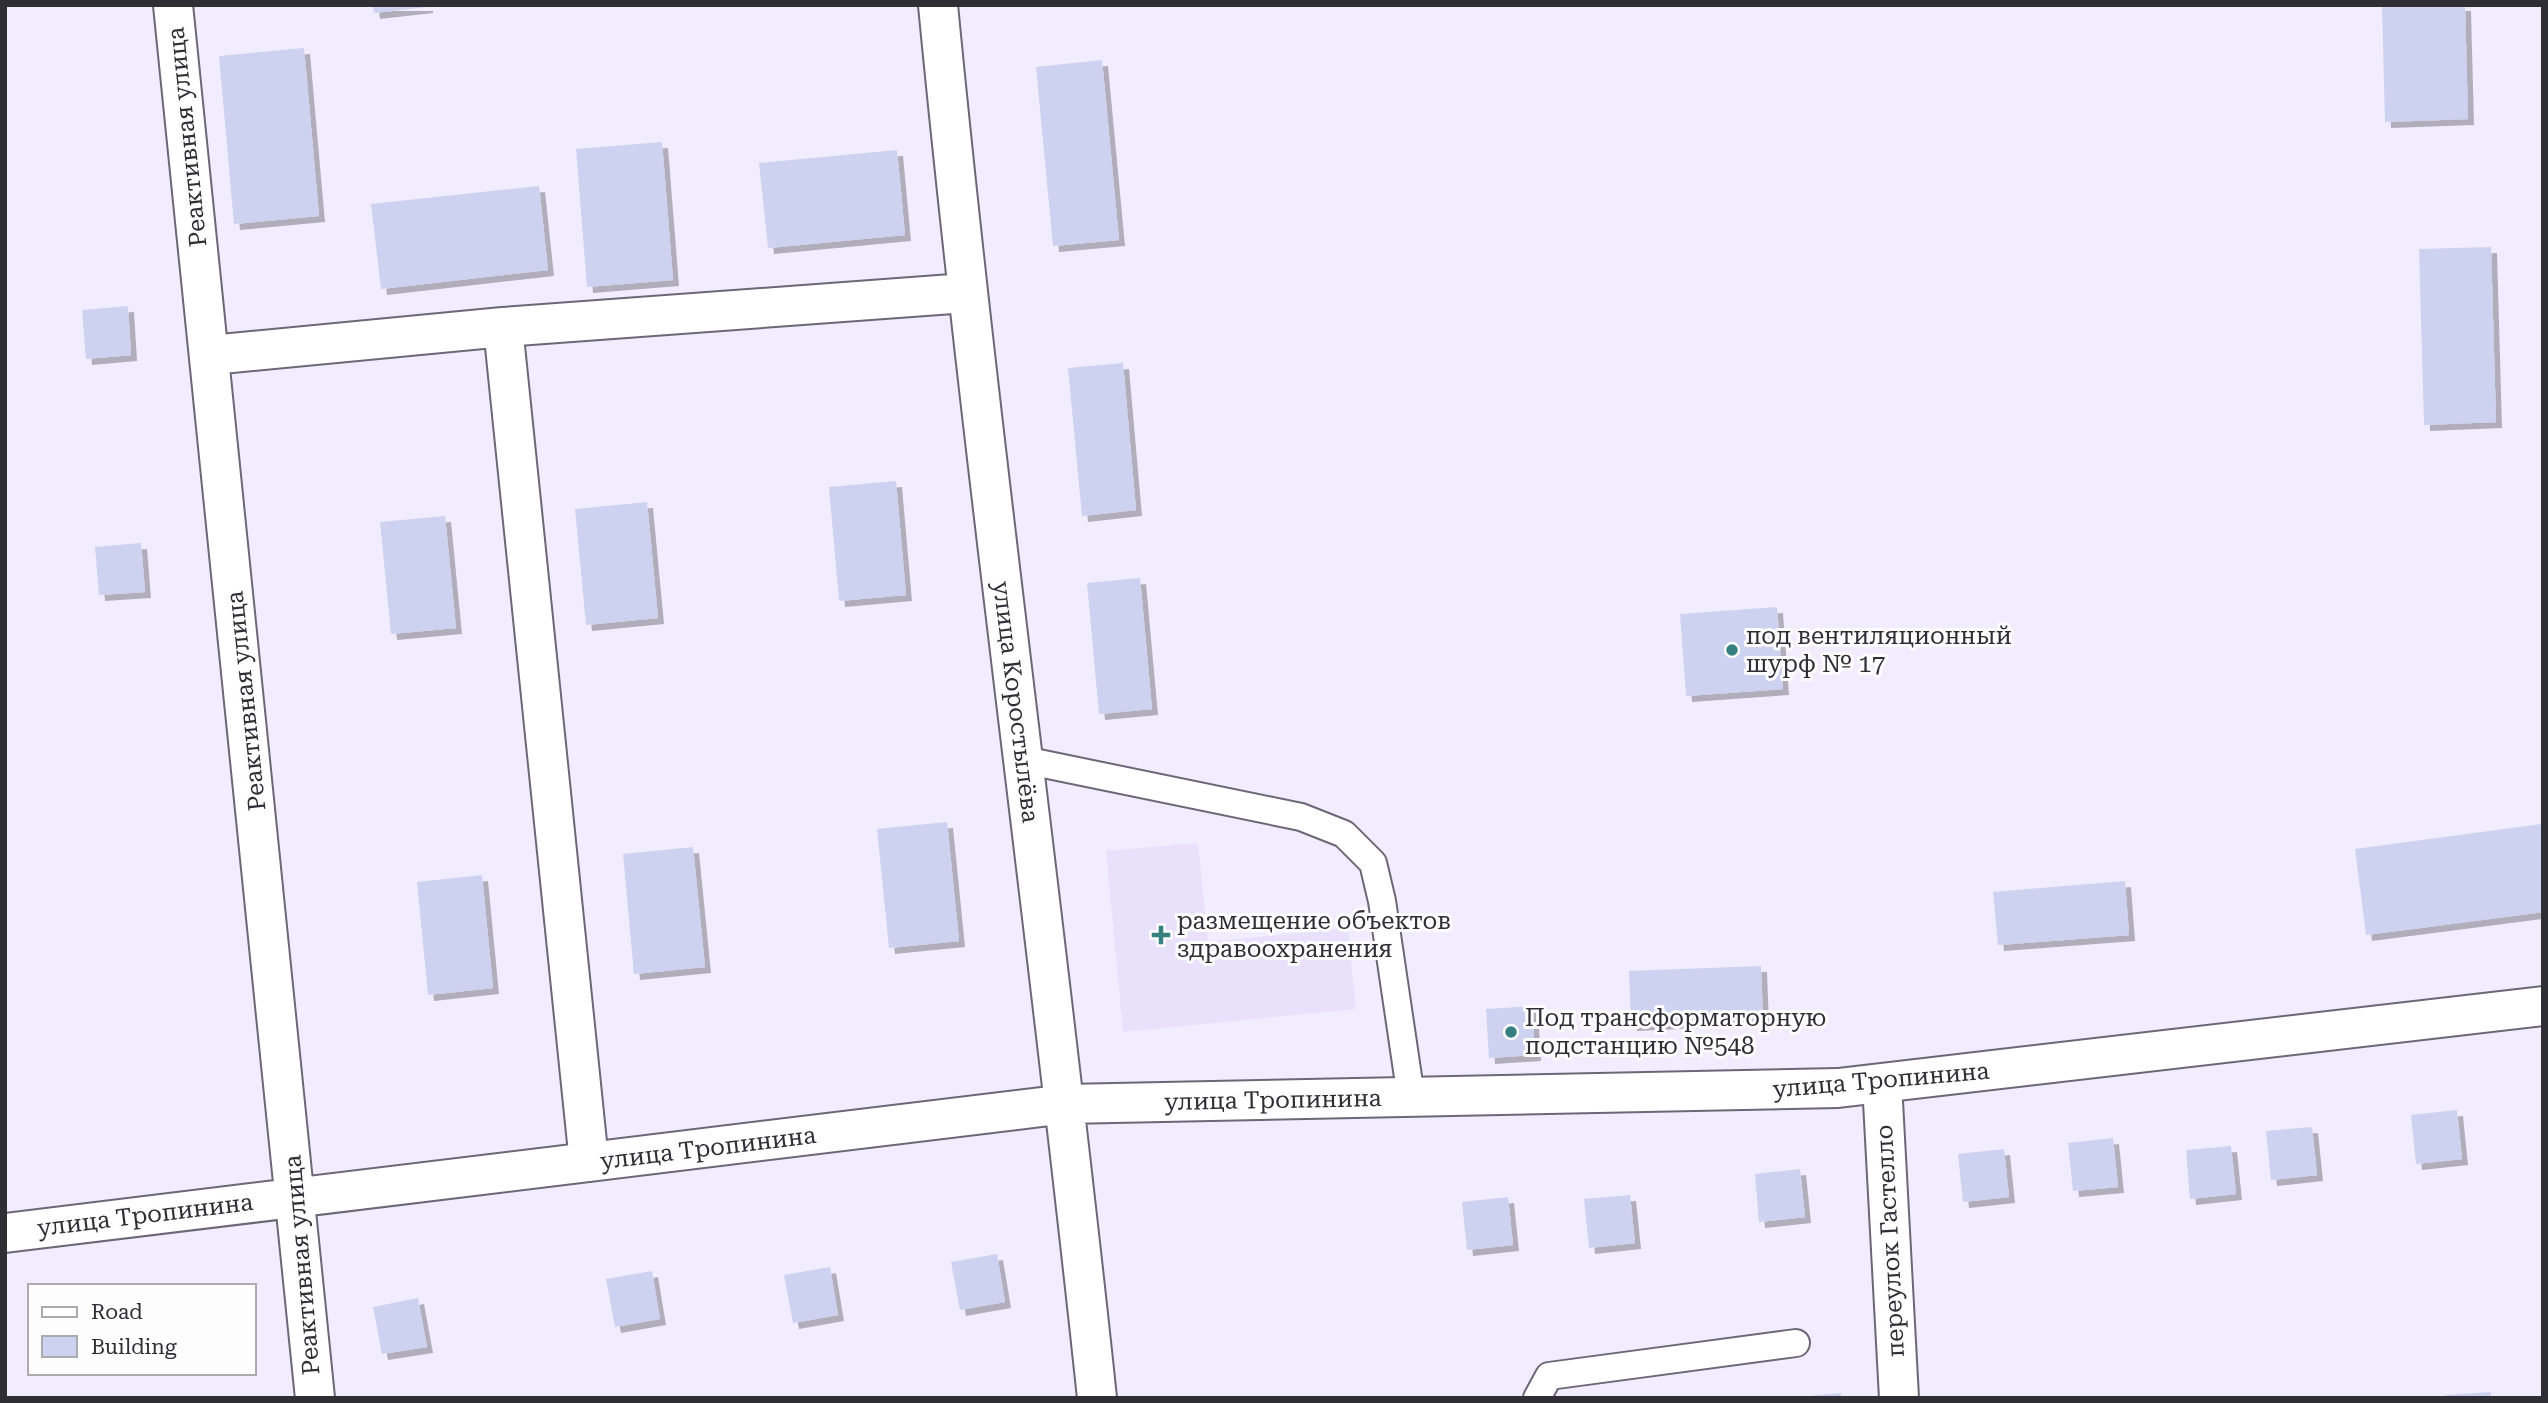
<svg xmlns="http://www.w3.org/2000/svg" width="2548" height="1403" font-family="'Roboto Serif',serif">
  <defs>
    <filter id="shadow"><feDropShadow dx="6" dy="6" stdDeviation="0" flood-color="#0004"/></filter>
  </defs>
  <rect width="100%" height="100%" fill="#f2ecff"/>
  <path fill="#e9e1fb" d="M1198 843 1208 942 1348 928 1356 1009 1123 1032 1106 851Z"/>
  <path fill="#cdd2f1" filter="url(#shadow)" d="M373 5H427V7L374 13Z
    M2382 5H2465L2468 119 2385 122Z
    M304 48 319 216 234 224 219 56Z
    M1102 60 1119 240 1053 246 1036 67Z
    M662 142 673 280 587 287 576 149Z
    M897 150 905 235 768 248 759 163Z
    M539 186 548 270 381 289 371 204Z
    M2491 247 2496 422 2424 425 2419 249Z
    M128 306 131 355 86 359 82 310Z
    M1123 363 1136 510 1082 516 1068 368Z
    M896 481 906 595 839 601 829 487Z
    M647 502 658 618 586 625 575 509Z
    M445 516 456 628 391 634 380 522Z
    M141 543 145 592 99 595 95 547Z
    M1140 578 1152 709 1099 714 1087 583Z
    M1777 607 1783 689 1686 696 1680 614Z
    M947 822 959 941 889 948 877 829Z
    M2541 824 2543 912 2366 935 2355 849Z
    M693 847 705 967 634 974 623 854Z
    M482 875 493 988 428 995 417 882Z
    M2125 881 2129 935 1998 945 1993 892Z
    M1761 966 1763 1019 1631 1025 1629 971Z
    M1532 1006 1535 1055 1489 1058 1486 1009Z
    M2457 1110 2462 1159 2416 1164 2411 1115Z
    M2312 1127 2317 1175 2271 1180 2266 1131Z
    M2113 1138 2118 1187 2073 1191 2068 1143Z
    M2231 1146 2236 1194 2190 1199 2186 1150Z
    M2004 1149 2009 1197 1963 1202 1958 1154Z
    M1800 1169 1805 1217 1759 1222 1755 1174Z
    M1630 1195 1635 1243 1589 1248 1584 1199Z
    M1508 1197 1513 1245 1467 1250 1462 1202Z
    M997 1254 1005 1302 960 1310 951 1262Z
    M830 1267 838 1315 793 1323 784 1275Z
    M652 1271 660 1319 615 1327 606 1279Z
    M418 1298 427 1347 382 1354 373 1307Z
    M2491 1392V1398H2445V1395Z
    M1841 1393V1398H1808V1396Z"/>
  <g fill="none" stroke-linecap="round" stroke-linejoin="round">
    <defs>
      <path id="lane" d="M1024 760 1301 817 1344 834 1373 863 1382 901 1411 1097
        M1537 1398 1549 1376 1796 1343"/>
      <path id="street" d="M173 5 315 1398
        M938 5C983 470 1048 933 1097 1398
        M503 327 589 1162
        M211 355 503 327 966 293
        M1882 1083 1899 1398
        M5 1233 1066 1104 1838 1088 2543 1006"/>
    </defs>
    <use href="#lane" stroke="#6c6777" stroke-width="30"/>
    <use href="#street" stroke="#6c6777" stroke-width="42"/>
    <use href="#lane" stroke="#fff" stroke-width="26"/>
    <use href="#street" stroke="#fff" stroke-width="38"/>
  </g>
  <g fill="#378081" stroke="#fdfdfd" stroke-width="2.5">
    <circle cx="1732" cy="650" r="7"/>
    <path d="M1157.5 924.5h7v7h7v7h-7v7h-7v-7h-7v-7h7z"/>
    <circle cx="1511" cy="1032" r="7"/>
  </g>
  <g text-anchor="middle" stroke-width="6" stroke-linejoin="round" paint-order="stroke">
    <g font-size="24" fill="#302e35" stroke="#fdfdfd">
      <text transform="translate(187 137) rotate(-96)" y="8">Реактивная улица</text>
      <text transform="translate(246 701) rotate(-96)" y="8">Реактивная улица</text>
      <text transform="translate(1016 702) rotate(83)" y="8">улица Коростылёва</text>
      <text transform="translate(1881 1080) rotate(-5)" y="8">улица Тропинина</text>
      <text transform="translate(1273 1100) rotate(-1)" y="8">улица Тропинина</text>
      <text transform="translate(708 1148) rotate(-7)" y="8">улица Тропинина</text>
      <text transform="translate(145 1215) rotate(-7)" y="8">улица Тропинина</text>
      <text transform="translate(1890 1241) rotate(-93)" y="8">переулок Гастелло</text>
      <text transform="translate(302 1265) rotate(-95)" y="8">Реактивная улица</text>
    </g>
    <g font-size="24" fill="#302e35" stroke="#fdfdfd" text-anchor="start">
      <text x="1746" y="644">под вентиляционный<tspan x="1746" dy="28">шурф № 17</tspan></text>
      <text x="1177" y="929">размещение объектов<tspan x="1177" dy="28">здравоохранения</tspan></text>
      <text x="1525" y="1026">Под трансформаторную<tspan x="1525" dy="28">подстанцию №548</tspan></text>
    </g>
  </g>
  <rect width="2548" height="1403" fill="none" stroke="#302e35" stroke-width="14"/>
  <rect x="28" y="1284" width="228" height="91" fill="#fdfdfd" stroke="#abaaad" stroke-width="2"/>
  <rect x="42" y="1307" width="35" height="10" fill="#ffffff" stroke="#abaaad" stroke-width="2"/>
  <text x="91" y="1319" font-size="21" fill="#302e35">Road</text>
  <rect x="42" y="1336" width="35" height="21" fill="#cdd2f1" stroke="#abaaad" stroke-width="2"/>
  <text x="91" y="1354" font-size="21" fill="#302e35">Building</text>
</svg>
